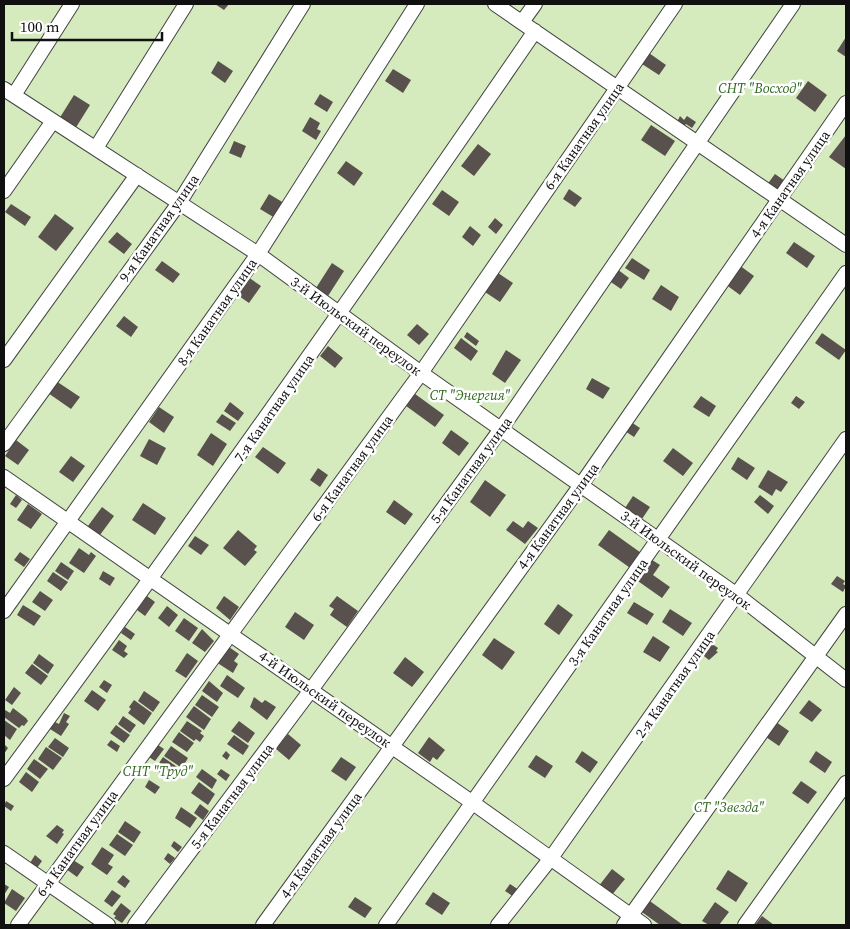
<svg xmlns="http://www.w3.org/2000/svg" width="850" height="929" font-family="'Source Serif 4',serif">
  <rect width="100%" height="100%" fill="#fffcf4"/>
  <path fill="#d5eabd" d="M4 4H846V925H4Z"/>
  <path fill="#59514d" d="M215 4H229L224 10Z
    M846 37V57L837 51Z
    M649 53 666 65 659 75 642 64Z
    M218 61 233 71 225 83 211 73Z
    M393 69 411 80 403 93 385 81Z
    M808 81 827 95 815 112 796 98Z
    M320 94 333 102 327 112 314 104Z
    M74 95 90 105 75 129 59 119Z
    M680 116 684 120 687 116 696 122 692 128 686 124 683 127 677 122Z
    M310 117 320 123 317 129 321 131 316 140 302 131Z
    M651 125 675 141 665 156 641 140Z
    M846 135V169L829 157Z
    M234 141 246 146 241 158 229 153Z
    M478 144 491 154 474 176 461 166Z
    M346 161 363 173 354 186 337 173Z
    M775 174 785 181 777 193 766 186Z
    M569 189 582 198 575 207 563 199Z
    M442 190 459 202 449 216 432 204Z
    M269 194 284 203 275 218 260 209Z
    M11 204 31 217 25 226 5 212Z
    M55 214 74 228 56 251 38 237Z
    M495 218 503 225 496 234 488 227Z
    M470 226 481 235 473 246 462 237Z
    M117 232 132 244 124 254 108 242Z
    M794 242 815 256 807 268 786 253Z
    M632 258 650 270 644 280 625 268Z
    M162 261 180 274 173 283 155 270Z
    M332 263 344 271 328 296 316 288Z
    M739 265 754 276 740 295 725 284Z
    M617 269 629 278 621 289 608 280Z
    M495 271 513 283 500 302 482 290Z
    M248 277 261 286 249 303 236 294Z
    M661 285 679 297 671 311 652 299Z
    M124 316 138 327 131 337 116 326Z
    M417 324 429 334 419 345 407 335Z
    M467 332 479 341 476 346 464 337Z
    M822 333 846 350 839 360 815 343Z
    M461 338 478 351 471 361 454 348Z
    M328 346 343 358 335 368 320 356Z
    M506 350 521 360 505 383 492 374Z
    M592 378 610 388 603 399 586 389Z
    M56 381 80 397 71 409 48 393Z
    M411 391 444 415 435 427 402 403Z
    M701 396 716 406 709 417 693 407Z
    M796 396 805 402 799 409 791 403Z
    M230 402 244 413 238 421 224 411Z
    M159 407 174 417 164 433 149 422Z
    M222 414 236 423 230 431 216 422Z
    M631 422 640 428 634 437 625 431Z
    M451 430 469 443 459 456 442 443Z
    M211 433 227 444 213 466 197 455Z
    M149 439 166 448 157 465 140 456Z
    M16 440 29 450 18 465 5 456Z
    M263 447 286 463 278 474 255 457Z
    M673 448 693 463 683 476 663 461Z
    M71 456 85 466 73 482 59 472Z
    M738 457 755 468 747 480 731 469Z
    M318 468 328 475 320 487 310 480Z
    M768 470 788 482 781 492 776 489 772 496 758 487Z
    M485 480 506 495 490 517 470 502Z
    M16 495 22 500 16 508 10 504Z
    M760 495 774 506 768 514 754 502Z
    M633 496 650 507 642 519 625 508Z
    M394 500 413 514 405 525 386 512Z
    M143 503 166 518 155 535 132 520Z
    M28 504 42 514 31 529 17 520Z
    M102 507 114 516 97 539 85 530Z
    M513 521 523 528 528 521 538 528 525 544 506 530Z
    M238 530 257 546 254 550 257 552 245 566 223 548Z
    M609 530 644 555 633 570 598 545Z
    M195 536 209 545 201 555 188 546Z
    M79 548 89 555 91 552 96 556 84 573 69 563Z
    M20 552 30 559 24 567 14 560Z
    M649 558 660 565 653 575 670 587 662 598 635 579Z
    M61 562 74 571 68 580 55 571Z
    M103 571 115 578 110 586 99 579Z
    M53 572 68 582 61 591 47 581Z
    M837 576 845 581 843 584 846 586 843 592 831 584Z
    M40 591 53 600 45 611 32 602Z
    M147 596 155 602 145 616 137 610Z
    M224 596 239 607 230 620 216 608Z
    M337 596 358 611 347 627 330 615 334 609 329 606Z
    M634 602 654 614 647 625 627 613Z
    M558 604 573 615 559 635 544 624Z
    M23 605 41 616 34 626 17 615Z
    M167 606 178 615 169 627 158 618Z
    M670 609 692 623 683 636 662 622Z
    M295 612 314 625 304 640 285 627Z
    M184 618 198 628 189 641 175 631Z
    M125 627 135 634 131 640 121 633Z
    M202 629 214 641 205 652 192 643Z
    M653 636 670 647 660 662 643 652Z
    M494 638 515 652 502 670 482 655Z
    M119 640 127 646 124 651 128 654 124 658 112 650Z
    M708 641 718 648 716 651 718 652 709 660 700 653Z
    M226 645 239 654 234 661 238 664 233 673 216 662Z
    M187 653 198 661 186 678 175 671Z
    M39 654 54 665 48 674 33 663Z
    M405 657 424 672 412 687 393 673Z
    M32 664 48 676 41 685 25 673Z
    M227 675 245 688 238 698 220 686Z
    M104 680 112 685 107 693 99 687Z
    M209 681 223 693 217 702 202 691Z
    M14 687 21 693 12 705 5 700Z
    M92 690 106 700 98 711 84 701Z
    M144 691 160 702 153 712 138 701Z
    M202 695 219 707 212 717 195 705Z
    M254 697 262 703 265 700 276 707 267 720 250 707Z
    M134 700 152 713 144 725 128 713 131 709 129 707Z
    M809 700 822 710 812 722 799 713Z
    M194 706 211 719 204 730 186 717Z
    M13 708 26 718 28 721 24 726 22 725 19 728 4 717 5 710 10 713Z
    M64 713 70 716 66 722 69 724 61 736 50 729 55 722 59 724Z
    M123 716 136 725 130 733 118 724Z
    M4 720 17 729 10 740 4 735Z
    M187 721 202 731 200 733 204 736 200 742 196 739 194 741 180 731Z
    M239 721 255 733 248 743 231 731Z
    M776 722 789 731 779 746 766 737Z
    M116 725 130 735 124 743 110 733Z
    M179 732 194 743 187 752 172 742Z
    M288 734 301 745 289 760 276 749Z
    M234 735 249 746 243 755 227 744Z
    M429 737 445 750 437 760 433 757 430 762 418 753Z
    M55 738 69 748 63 757 48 747Z
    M111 740 120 746 117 752 107 745Z
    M155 743 164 749 155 761 146 755Z
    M4 744 8 748 4 754Z
    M171 746 188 758 182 768 164 756Z
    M46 747 62 758 53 770 38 759Z
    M226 751 230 755 227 760 222 756Z
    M582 751 598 762 590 773 575 762Z
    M816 751 832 762 825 773 809 762Z
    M536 755 553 766 545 778 528 767Z
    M163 757 180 769 172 781 155 769Z
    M341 757 356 767 346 781 331 771Z
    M34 759 48 769 40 779 27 769Z
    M202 769 217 780 212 789 196 777Z
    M221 769 230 775 226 781 217 774Z
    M26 772 39 782 32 792 19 782Z
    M149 780 160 787 155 794 145 787Z
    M801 781 817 792 808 804 792 793Z
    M199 782 215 794 208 805 191 793Z
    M6 801 14 806 11 811 4 806Z
    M200 804 209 811 203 820 194 813Z
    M181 807 197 818 190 828 175 818Z
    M125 821 141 832 134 843 118 832Z
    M57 825 64 830 62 833 64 834 57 844 46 836Z
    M117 834 133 845 125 856 109 845Z
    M174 841 182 847 178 852 171 846Z
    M102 847 114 855 108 864 113 867 107 875 91 864Z
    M168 853 175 858 170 864 164 859Z
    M35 855 42 861 37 868 30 863Z
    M73 860 84 867 77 877 66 869Z
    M612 869 625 879 611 896 598 887Z
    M728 870 748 883 736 902 716 889Z
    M123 875 130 881 125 888 117 882Z
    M4 884 9 887 4 895Z
    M510 884 519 890 514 897 505 891Z
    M12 889 25 898 16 911 4 903Z
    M112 890 121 896 112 907 104 901Z
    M433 892 450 903 442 915 425 904Z
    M355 897 372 908 365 918 348 907Z
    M647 899 683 925H660L639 910Z
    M715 902 729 912 719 925H709L702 921Z
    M121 903 131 911 122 923 114 918 116 916 113 914Z
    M762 916 774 925H755Z"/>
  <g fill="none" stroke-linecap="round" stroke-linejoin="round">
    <defs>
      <path id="minor" d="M495 4 846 245
        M522 22 535 4
        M4 89 258 254 421 373 737 595 846 680
        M14 95 72 4
        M96 148 186 4
        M4 191 53 121
        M4 360 137 175
        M4 444 179 203 303 4
        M4 477 473 803 644 925
        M4 611 258 254 417 4
        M4 779C186 533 362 283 535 31
        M4 853 108 925
        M18 925 421 373 675 4
        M135 925 311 690 501 429 793 4
        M263 925 581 485 846 103
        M386 925 846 273
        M498 925 551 858 846 439
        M624 925 846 614
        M745 925 846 783"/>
    </defs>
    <use href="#minor" stroke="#434343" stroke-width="16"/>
    <use href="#minor" stroke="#fff" stroke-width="14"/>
  </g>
  <g text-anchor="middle" stroke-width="5" stroke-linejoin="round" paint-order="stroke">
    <g font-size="14" font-style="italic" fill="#31691f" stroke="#fff">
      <text x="760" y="93">СНТ "Восход"</text>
      <text x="470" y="400">СТ "Энергия"</text>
      <text x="158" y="776">СНТ "Труд"</text>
      <text x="729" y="812">СТ "Звезда"</text>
    </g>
    <g font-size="14" fill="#101010" stroke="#fff">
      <text transform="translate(584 136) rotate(-55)" y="5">6-я Канатная улица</text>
      <text transform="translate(790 184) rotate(-55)" y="5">4-я Канатная улица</text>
      <text transform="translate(159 228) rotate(-55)" y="5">9-я Канатная улица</text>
      <text transform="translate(217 312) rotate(-55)" y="5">8-я Канатная улица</text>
      <text transform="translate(356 326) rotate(36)" y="5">3-й Июльский переулок</text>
      <text transform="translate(274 408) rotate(-55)" y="5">7-я Канатная улица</text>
      <text transform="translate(352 468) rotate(-54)" y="5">6-я Канатная улица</text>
      <text transform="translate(471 470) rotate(-54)" y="5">5-я Канатная улица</text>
      <text transform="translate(558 516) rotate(-54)" y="5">4-я Канатная улица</text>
      <text transform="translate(686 560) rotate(36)" y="5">3-й Июльский переулок</text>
      <text transform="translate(608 612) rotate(-55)" y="5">3-я Канатная улица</text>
      <text transform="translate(675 684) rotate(-55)" y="5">2-я Канатная улица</text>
      <text transform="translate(325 699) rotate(35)" y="5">4-й Июльский переулок</text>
      <text transform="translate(232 796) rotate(-53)" y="5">5-я Канатная улица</text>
      <text transform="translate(77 843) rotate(-54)" y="5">6-я Канатная улица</text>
      <text transform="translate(321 845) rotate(-54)" y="5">4-я Канатная улица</text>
    </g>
  </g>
  <rect width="850" height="929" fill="none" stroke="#101010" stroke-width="10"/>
  <path d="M12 32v8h150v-8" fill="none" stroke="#101010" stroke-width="2.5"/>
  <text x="20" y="32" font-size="15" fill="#101010" stroke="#ffffff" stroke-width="4" paint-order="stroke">100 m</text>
</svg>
